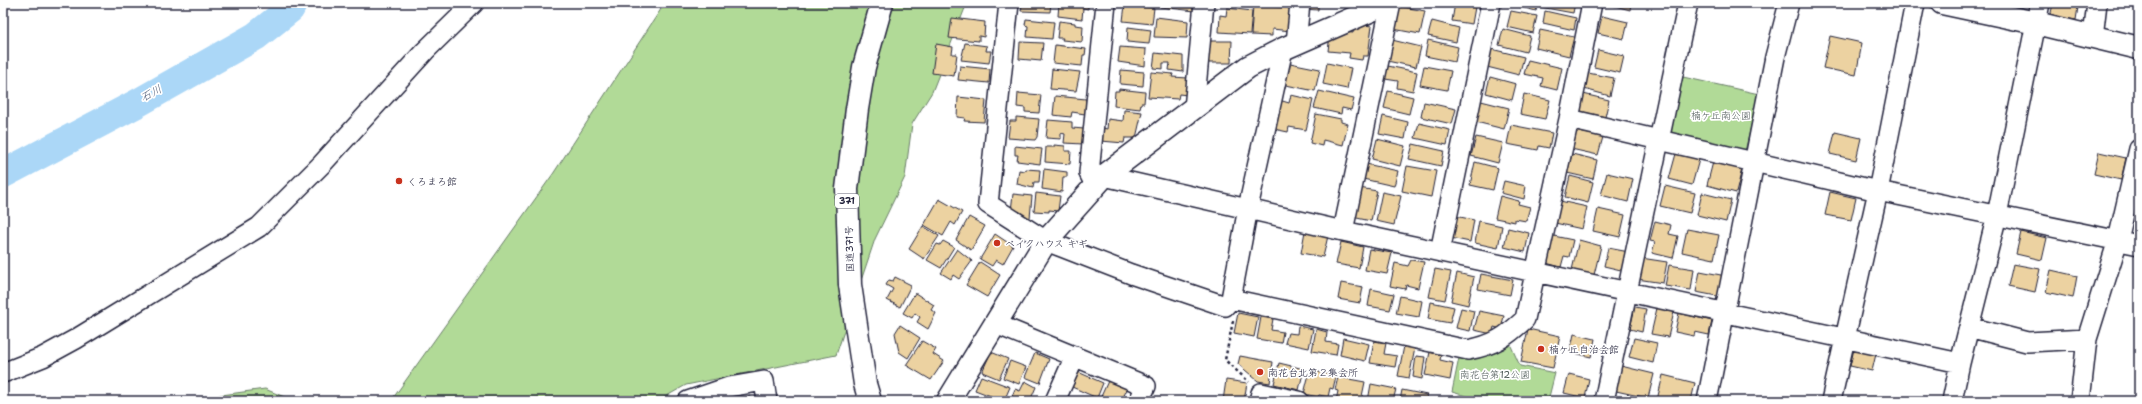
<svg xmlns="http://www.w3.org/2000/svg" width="2142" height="404" font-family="'Shantell Sans','Klee One',sans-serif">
  <rect width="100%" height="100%" fill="#fff"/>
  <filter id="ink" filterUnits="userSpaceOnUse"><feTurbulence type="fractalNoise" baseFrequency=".025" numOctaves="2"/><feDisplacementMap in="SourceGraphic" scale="8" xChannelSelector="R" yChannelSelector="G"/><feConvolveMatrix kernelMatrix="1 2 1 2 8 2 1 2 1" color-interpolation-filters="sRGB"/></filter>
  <g filter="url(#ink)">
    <path fill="#b1da97" stroke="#6a7e69" d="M665 3H967L932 92 912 124 905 177 875 239 836 355 686 385 658 401H391L553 174Z
      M1683 77 1759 94 1745 151 1670 133Z
      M1507 337 1520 366 1555 373 1548 401H1484L1452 392 1460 353Z
      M265 389 294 401H178Z"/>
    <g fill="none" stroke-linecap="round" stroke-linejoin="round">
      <path stroke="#abd7f7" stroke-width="29" d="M3 174 136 104 256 36 290 9 293 3"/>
    </g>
    <path fill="#ecd2a1" stroke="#22223b" d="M1020 3H1051L1050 12 1021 11 1022 5Z
      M1059 3H1088V9L1083 8 1082 19 1058 16Z
      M1160 3H1197L1195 11 1160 7Z
      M1304 3H1318V10L1304 9Z
      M1455 3H1468V6L1475 7 1472 24 1452 21Z
      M1506 3H1538L1536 11Z
      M1541 3H1575L1573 13 1540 7Z
      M1604 3H1631L1630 10Z
      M2053 3H2081V7H2078L2076 20 2053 16 2051 13Z
      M1125 5 1154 8 1152 24 1123 21Z
      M1253 5 1292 8 1291 31 1272 29V36L1251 35Z
      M1398 6 1425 11 1420 34 1393 29Z
      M1227 8 1252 11 1250 34 1219 32 1220 15 1226 16Z
      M1511 11 1537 16 1533 33 1507 27Z
      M1545 11 1576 18 1574 30 1543 23Z
      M1602 16 1628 22 1624 39 1598 33Z
      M1156 17 1188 21 1187 38 1154 37Z
      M952 18 985 22 984 37 979 36V41L949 38Z
      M1026 19 1054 22 1052 39 1027 37 1028 26 1025 25Z
      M1059 21 1075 23V25L1083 26 1082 42 1062 40 1063 38H1057Z
      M1432 21 1459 28 1456 42 1428 36Z
      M1354 24 1372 26 1368 56H1363L1362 60 1349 58 1350 53 1328 51 1330 35 1335 31 1353 33Z
      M1128 27 1151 30 1149 44 1127 42Z
      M1503 29 1530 36 1526 52 1499 45Z
      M1540 30 1574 37 1569 56 1536 48Z
      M1830 36 1862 43 1856 75 1823 68Z
      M1392 40 1421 47 1416 67 1387 61Z
      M1428 40 1458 47 1455 62 1425 56Z
      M1208 41H1232L1231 63H1208Z
      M1020 42 1043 43 1041 61 1019 59Z
      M965 43 987 46 986 51H991L989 63 961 60Z
      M936 44 953 47 952 54H957L954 76 932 73Z
      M1055 45 1086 49 1085 55H1083L1082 66 1053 63Z
      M1120 47 1146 49 1145 66 1118 62Z
      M1491 49 1524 57 1519 75 1487 67Z
      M1598 50 1624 56 1620 73 1594 67Z
      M1155 53 1183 56V72L1169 70 1170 63H1163V69L1153 68Z
      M1528 60 1562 68 1557 90 1541 86 1543 78 1524 74Z
      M1285 62 1320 69 1315 91 1281 84Z
      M1327 63 1351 68 1347 89 1323 84Z
      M960 66 990 69 989 83 958 80Z
      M1388 66 1417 72 1413 91 1397 88 1398 81 1385 79Z
      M1424 66 1451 71 1447 90 1420 85Z
      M1052 69 1080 72 1076 91 1050 89Z
      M1121 70 1144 72 1143 86 1120 84Z
      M1151 72 1173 74 1172 77 1188 78 1187 95 1179 94 1178 99 1148 97Z
      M1588 73 1614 78 1610 96 1584 89Z
      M1490 77 1516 84 1512 100 1486 93Z
      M1119 89 1145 92 1144 103H1141L1140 109 1114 106 1115 91H1119Z
      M1319 91 1354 99 1351 110 1342 108 1341 114 1314 108Z
      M1388 91 1413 97 1409 114 1384 108Z
      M1018 93 1041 95 1039 113 1025 112V108L1017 107Z
      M1524 94 1550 100 1545 119 1520 114Z
      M1583 94 1609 100 1605 117 1579 111Z
      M1291 95 1313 100 1306 130 1289 127 1288 132 1269 128 1276 99 1289 103Z
      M1055 96 1086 99 1085 114 1072 112 1071 117 1053 115Z
      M958 97 986 100 984 122 964 121 965 118 957 117Z
      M1481 101 1509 108 1504 129 1476 122Z
      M1424 102 1456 109 1452 124 1421 117Z
      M1124 110 1142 112 1136 138H1125L1124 143 1101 141 1103 128 1107 129 1108 119 1123 121Z
      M1316 114 1341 119V122L1348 124 1343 145 1323 140 1322 146 1310 143Z
      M1383 116 1408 122 1405 139 1379 134Z
      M1016 117 1039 119 1037 137 1035 140 1008 138 1010 121H1016Z
      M1048 120 1072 122V128L1084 129 1083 144 1064 143 1065 134 1061 133V139L1046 138Z
      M1419 123 1450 130 1447 145 1415 138Z
      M1511 125 1552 133 1549 148 1539 146 1538 150 1507 144Z
      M1575 131 1603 137 1598 155 1571 149Z
      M1835 132 1861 138 1856 160 1830 154Z
      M1476 137 1503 143 1498 163 1471 156Z
      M1377 139 1405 146 1400 166 1372 159Z
      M1413 144 1444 151 1441 166 1409 159Z
      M1054 145 1065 146V151H1071L1070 164 1045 162 1046 147H1054Z
      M1015 146 1042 149 1040 164 1017 161 1018 155H1015Z
      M1677 150 1700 156 1692 185 1669 179Z
      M2099 152 2126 158 2121 180 2094 174Z
      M1572 154 1597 160 1593 179 1567 173Z
      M1475 162 1498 168 1493 190 1470 185Z
      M1713 162 1742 169 1736 193 1707 185Z
      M1366 164 1398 171 1394 186 1363 179Z
      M1407 166 1436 171 1431 197 1402 191Z
      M1026 169 1040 170 1039 182H1034L1033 188 1017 184 1019 170 1025 171Z
      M1044 169 1067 172V177H1063L1062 192 1042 189Z
      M1607 173 1633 179 1628 202 1601 195Z
      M1570 176 1593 182 1588 203 1565 197Z
      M1504 181 1526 186 1524 199 1501 193Z
      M1665 186 1695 193 1690 213 1660 206Z
      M1359 188 1377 191 1371 221 1352 217Z
      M1382 192 1401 196 1394 225 1376 221Z
      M1830 192 1856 198 1851 220 1825 215Z
      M1036 193 1060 196 1058 211 1049 210V212L1034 211Z
      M1702 193 1731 200 1726 222 1697 215Z
      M1013 194 1032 196 1030 218 1019 216 1020 212 1011 211Z
      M1500 196 1519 201 1518 204 1530 207 1526 221 1515 219V222L1495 218Z
      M939 199 962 212 955 225 951 222 943 236 924 225Z
      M1560 201 1587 207 1582 229 1555 223Z
      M1598 209 1625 215 1620 237 1593 231Z
      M1451 215 1474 220 1470 242 1446 237Z
      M969 217 985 226 971 250 956 240Z
      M1479 221 1502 226 1498 248 1475 243Z
      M1655 221 1671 225 1669 234 1678 236 1673 258 1652 253 1655 242 1650 241Z
      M923 226 939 236 924 259 909 249Z
      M1508 228 1529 233 1525 252 1504 247Z
      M1687 229 1719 235 1714 259 1682 252Z
      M1305 231 1328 236 1323 257 1301 253Z
      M2021 232 2047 238 2042 260 2016 254Z
      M995 234 1013 246 1003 264 996 260 992 266 980 259Z
      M1549 235 1573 240 1569 257 1564 256 1561 267 1542 262Z
      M1579 240 1601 246 1594 275 1572 270Z
      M943 241 954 247 941 268 927 260 937 244 940 245Z
      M1341 242 1363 247 1359 268 1336 264Z
      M1608 248 1629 252 1625 271 1604 266Z
      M957 249 972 261 959 279 953 275 951 279 941 273Z
      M1369 249 1392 253 1387 274 1365 270Z
      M1641 258 1667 262 1663 283 1637 279Z
      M1411 260 1424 262 1418 288 1406 285 1405 289 1390 286 1395 263 1408 266Z
      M980 262 1000 275 987 297 966 285Z
      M2013 264 2040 269 2035 292 2008 286Z
      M1669 265 1694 269 1691 290 1665 286Z
      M1435 269 1451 272 1445 300 1429 297Z
      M2051 270 2077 276 2073 298 2046 292Z
      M1700 271 1726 276 1722 297 1696 292Z
      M1457 273 1474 277 1468 305 1451 301Z
      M1481 274 1513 280 1510 295 1478 289Z
      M895 277 911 285 900 307 887 300 893 289 886 285 889 280 893 281Z
      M1341 283 1363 287 1360 303 1338 299Z
      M1371 289 1394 294 1390 310 1368 306Z
      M915 293 934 305 931 310 936 313 928 329 917 322 920 317 915 313 912 318 903 313Z
      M1400 296 1422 301 1419 317 1396 313Z
      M1431 302 1454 307 1450 323 1428 319Z
      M1635 307 1646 309 1642 332 1630 329Z
      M1461 308 1474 311 1470 331 1456 328Z
      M1657 308 1674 312 1668 337 1651 334Z
      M1479 311 1504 316 1501 329 1494 327 1492 334 1474 330Z
      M1238 313 1258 317 1254 337 1234 333Z
      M1679 313 1712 321 1709 335 1695 332 1694 336 1675 332Z
      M1261 317 1273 319 1271 330 1283 332 1281 343 1257 339Z
      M900 325 920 338 908 358 899 352 895 333Z
      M1298 326 1313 329 1309 348 1285 343 1288 333 1297 334Z
      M1316 329 1327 332 1326 342 1338 344 1336 355 1312 351Z
      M1528 329 1560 336 1553 368 1521 362Z
      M1574 334 1595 339 1591 357 1570 352Z
      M1343 338 1369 344 1365 361 1340 355Z
      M1634 338 1657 343 1653 363 1629 357Z
      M922 341 936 349 933 354 944 361 931 380 906 365Z
      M1374 341 1386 343 1384 354 1397 356 1395 367 1370 363Z
      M1404 346 1415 348 1409 378 1398 376Z
      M1854 349 1876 354 1872 371 1850 366Z
      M991 352 1008 359 999 379 982 372Z
      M1430 352 1441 355 1440 360 1453 363 1450 380 1425 375Z
      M1035 353 1049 359 1040 383 1025 377Z
      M1240 356 1273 362 1270 383 1258 381 1238 364Z
      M1416 356 1425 357 1422 379 1413 377Z
      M1010 361 1026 367 1019 384 1003 378Z
      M1279 363 1304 369 1299 390 1274 384Z
      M1621 366 1654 374 1648 398 1616 391Z
      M1310 370 1336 376 1333 389 1330 388 1328 397 1319 395 1318 397 1304 394Z
      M1078 372 1103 383 1097 398 1072 387Z
      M1569 374 1589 379 1585 398 1564 393Z
      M1663 375 1695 383 1691 401 1657 400Z
      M981 376 1010 387 1004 401 975 390Z
      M1338 377 1365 382 1361 401H1336L1338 391 1335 390Z
      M1226 380 1247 383 1244 401H1223Z
      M1025 381 1036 387 1030 401H1010L1015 389 1020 391Z
      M1108 381 1127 389 1122 400 1118 398 1116 401H1099Z
      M1371 384 1396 389 1393 401H1368Z
      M1402 390 1427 395 1426 401H1400Z
      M750 397V401H728H732V399Z"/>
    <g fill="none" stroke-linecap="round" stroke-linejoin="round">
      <defs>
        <path id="minor" d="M1009 3 988 204 1046 241 1131 274 1225 306 1231 299 1248 208 1283 49
          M2093 37 2097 3
          M1296 43 1300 3
          M1194 109 1204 3
          M1569 119 1878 191 2139 245
          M1104 176 1343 231 1960 363
          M1095 185 1089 173 1106 3
          M1343 231 1391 3
          M1440 252 1491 3
          M1231 299 1468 350C1494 345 1506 337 1525 319L1569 119 1592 3
          M996 324 1146 386 1139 401
          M1969 327 2027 342 2087 339
          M3 373 43 357 76 339 259 227 322 164 425 51 474 3
          M688 401 729 387 764 381 767 401
          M1055 401 1075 356
          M1259 401 1261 393 1299 401
          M1604 401 1688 3
          M1707 401 1775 57 1789 3
          M1831 401 1878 191 1915 3
          M1952 401 1960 363 1997 215 2040 3
          M2080 401 2087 339 2118 240 2139 149"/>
        <path id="tertiary" d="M1942 3 2036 23 2139 48
          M948 401 1046 241 1104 176 1248 67 1283 49 1388 3"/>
        <path id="trunk" d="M870 401 865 384 850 285 847 189 857 109 864 67 882 3"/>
      </defs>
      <use href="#minor" stroke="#22223b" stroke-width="22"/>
      <use href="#tertiary" stroke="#22223b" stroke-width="25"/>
      <use href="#trunk" stroke="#22223b" stroke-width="25"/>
      <path stroke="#22223b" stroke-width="2.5" stroke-dasharray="3 3" stroke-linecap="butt" d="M1233 321 1225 360 1249 382"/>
      <use href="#minor" stroke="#fff" stroke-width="19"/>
      <use href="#tertiary" stroke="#fff" stroke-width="22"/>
      <use href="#trunk" stroke="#fff" stroke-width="22"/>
    </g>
  </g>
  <g fill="#c8321e" stroke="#fff" stroke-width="1.5">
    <circle cx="399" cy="181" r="4"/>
    <circle cx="997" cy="243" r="4"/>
    <circle cx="1541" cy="349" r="4"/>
    <circle cx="1260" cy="372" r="4"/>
  </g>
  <g text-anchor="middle" stroke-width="3.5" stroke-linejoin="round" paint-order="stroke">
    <rect fill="#fff" stroke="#646476" stroke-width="1" x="835" y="194" width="24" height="14" rx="3"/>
    <g font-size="9" font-weight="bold" fill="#22223b">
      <text x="847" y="204">371</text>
    </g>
    <g font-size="10" fill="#4d5957" stroke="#fff">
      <text x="1721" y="119">楠ケ丘南公園</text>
      <text x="1495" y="378">南花台第12公園</text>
    </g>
    <g font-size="10" fill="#22223b" stroke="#fff" text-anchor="start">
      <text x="407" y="185">くろまろ館</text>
      <text x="1005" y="247">ベイクハウス キギ</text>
      <text x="1549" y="353">楠ケ丘自治会館</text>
      <text x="1268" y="376">南花台北第２集会所</text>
    </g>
    <g font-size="10" fill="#22223b" stroke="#fff">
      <text transform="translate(849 249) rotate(-92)" y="4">国道371号</text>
    </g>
    <g font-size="11" font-style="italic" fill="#4b5873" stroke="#fff">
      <text transform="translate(151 93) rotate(-29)" y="4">石川</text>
    </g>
  </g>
  <rect width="2142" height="404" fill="none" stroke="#fff" stroke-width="16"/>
  <rect x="8" y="8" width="2126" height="388" fill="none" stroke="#22223b" stroke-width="1.5" filter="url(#ink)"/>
</svg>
